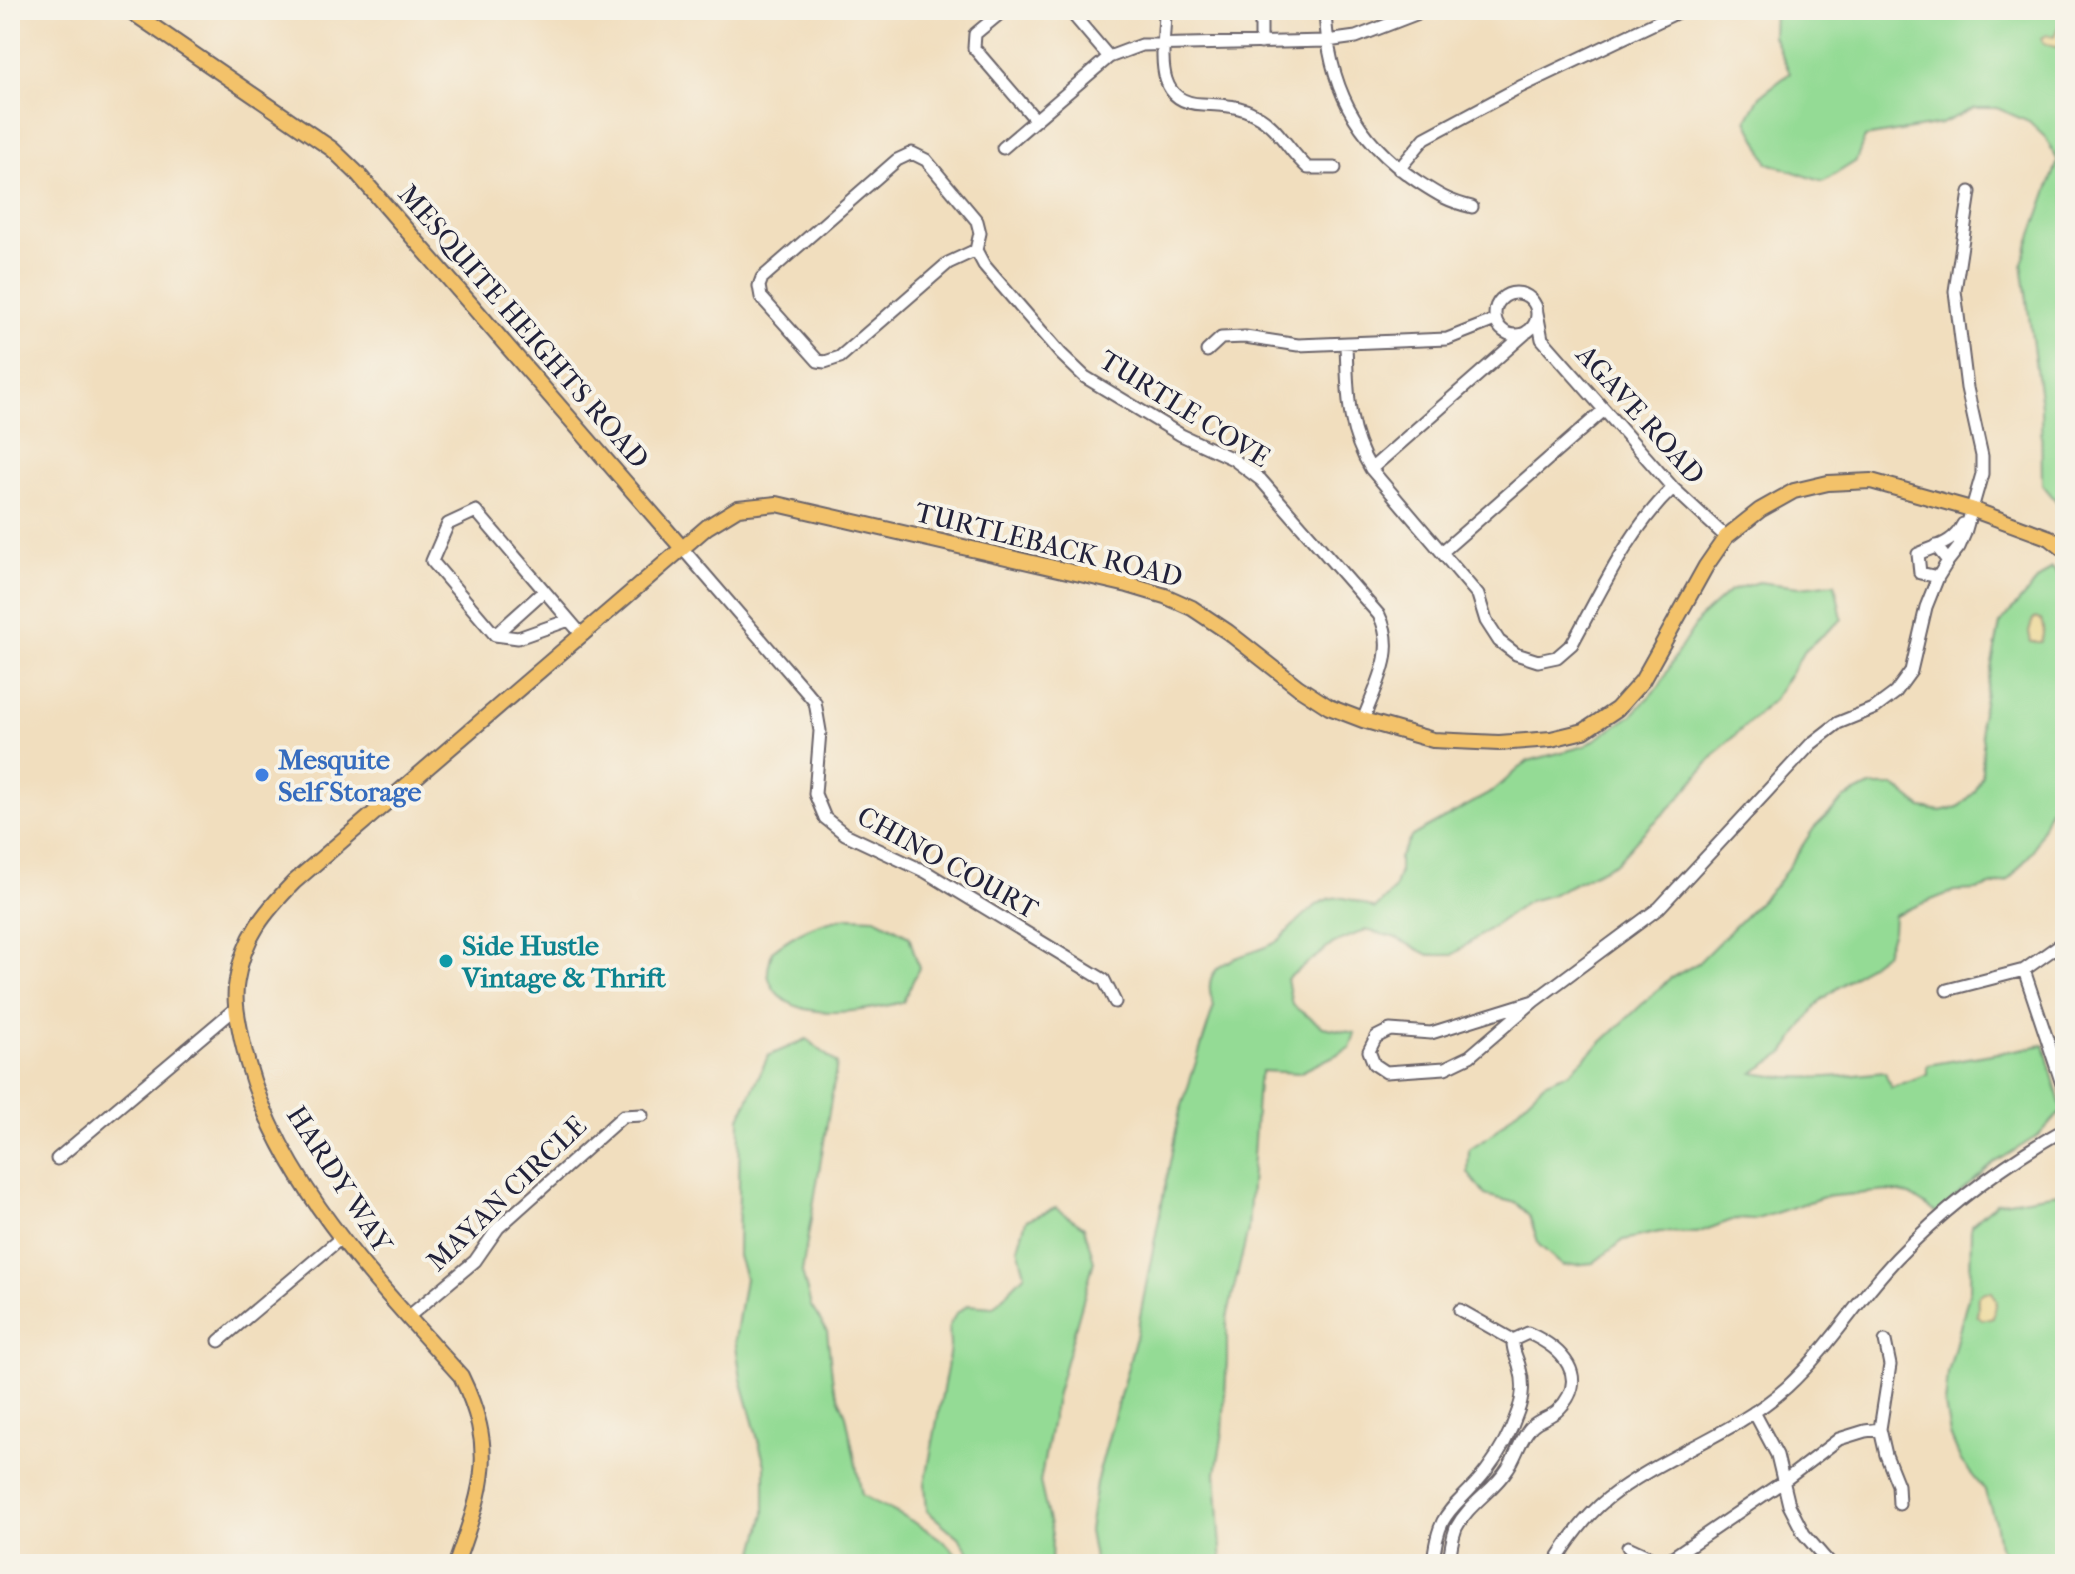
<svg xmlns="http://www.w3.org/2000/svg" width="2075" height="1574" font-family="'IM FELL French Canon',serif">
  <rect width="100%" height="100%" fill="#f7f3e8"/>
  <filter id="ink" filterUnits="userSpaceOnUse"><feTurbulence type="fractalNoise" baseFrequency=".0125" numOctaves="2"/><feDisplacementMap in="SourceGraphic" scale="16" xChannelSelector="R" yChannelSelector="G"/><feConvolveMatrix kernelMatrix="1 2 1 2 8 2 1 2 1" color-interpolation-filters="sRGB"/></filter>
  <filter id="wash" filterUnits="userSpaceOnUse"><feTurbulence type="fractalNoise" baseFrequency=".006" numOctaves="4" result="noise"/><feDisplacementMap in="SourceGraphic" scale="32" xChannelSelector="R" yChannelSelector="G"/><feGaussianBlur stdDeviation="1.8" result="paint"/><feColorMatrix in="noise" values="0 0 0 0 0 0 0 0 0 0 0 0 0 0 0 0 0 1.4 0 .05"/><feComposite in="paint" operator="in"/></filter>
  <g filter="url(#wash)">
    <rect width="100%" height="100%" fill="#f1debe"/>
    <path fill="#94db95" stroke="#5b7e68" stroke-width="2" d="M1774 10H2065V512L2042 484 2041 406 2022 263 2058 161 2046 138 2029 122 1997 108H1974L1941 124 1865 137 1856 161 1823 182 1768 163 1747 120 1760 96 1790 73 1773 36Z
      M2052 568 2065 582V771L2033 851 2008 881 1977 890 1954 891 1894 915 1893 931 1885 953 1820 1001 1784 1053 1753 1073C1796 1081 1840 1077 1885 1072L1891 1088 1927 1074V1065L2044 1045 2062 1111 2039 1135 1993 1164 1937 1213 1910 1195 1888 1191 1824 1197 1754 1220 1735 1219 1697 1233 1660 1232 1624 1240 1593 1263 1563 1266 1539 1245 1529 1215 1516 1203 1485 1195 1468 1173 1469 1149 1492 1134 1544 1083 1570 1072 1669 979 1698 963 1777 884 1814 828 1845 798 1870 786H1894L1922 808 1941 811 1958 807 1975 792 1982 775 1983 744 1980 723 2000 624 2037 581Z
      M1758 582 1800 587 1835 583 1842 619 1805 650 1774 699 1717 752 1676 802 1640 836 1617 862 1551 895 1529 901 1452 955H1429L1396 938 1366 930 1334 943 1287 979 1292 1005 1323 1027 1355 1033 1350 1048 1299 1073 1262 1071 1258 1082 1248 1230 1227 1318V1359L1223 1432 1216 1473 1222 1564H1095L1089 1531 1096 1483 1136 1337 1179 1115 1214 1006C1194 957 1248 959 1276 942 1283 938 1288 930 1294 925 1326 894 1334 890 1375 909L1394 890 1399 873V858L1412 836 1492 792 1528 761 1585 746 1632 715 1660 685 1676 655 1700 618 1730 591Z
      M848 917 876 918 909 936 919 968 903 1002C866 1011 781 1028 768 975 767 968 771 958 772 951 796 932 818 922 848 917Z
      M807 1039 837 1064 802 1272 811 1306 827 1331 833 1384 846 1415 862 1495C894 1513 945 1532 964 1564H748L755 1552 765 1513V1465L741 1379 735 1339 745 1278 738 1256 740 1118 768 1056Z
      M2065 1192V1564H2011L1999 1546 1995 1522 1985 1491 1961 1461 1950 1435 1945 1405 1948 1373 1970 1289 1971 1225 1996 1203Z
      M1056 1208 1084 1227 1094 1261 1057 1393 1040 1482 1052 1535 1051 1564H977L959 1538 927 1511 925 1484 947 1368 950 1347 949 1325 957 1313 968 1305 993 1307 1025 1274 1018 1248 1026 1220Z"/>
    <path fill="#eeda9e" stroke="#887e6c" stroke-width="2" d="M2062 24 2065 26V36L2060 48 2044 44 2042 38 2047 35 2054 36 2059 25Z
      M2036 618 2041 620C2044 628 2044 633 2041 642H2031L2029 632 2033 619Z
      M1985 1292H1992L1997 1301 1993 1317 1982 1320 1977 1315C1979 1308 1977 1304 1978 1296Z"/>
  </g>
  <g filter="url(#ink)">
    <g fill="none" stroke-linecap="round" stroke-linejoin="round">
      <defs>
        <path id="minor" d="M1004 10 975 34 974 48 1035 119
          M1069 10 1109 57
          M1165 10C1165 46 1150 103 1202 104 1221 105 1239 105 1256 115 1278 126 1289 152 1308 168H1335
          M1325 10C1328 84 1354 139 1417 181 1437 194 1447 201 1472 207
          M1261 43V10
          M1003 148 1109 57 1141 45 1327 41 1356 37 1426 10
          M1399 169 1425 138 1520 87 1682 10
          M976 250 948 263 840 357 825 362 818 361 761 297 759 286 762 278 897 160 912 153 926 160 977 221 980 233 976 250 984 265 1061 354 1085 377 1181 435 1233 459 1261 480 1379 615C1398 651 1376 685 1363 720
          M1495 314a21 21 0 1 1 42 0a21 21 0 1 1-42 0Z
          M1537 313 1542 339 1673 488 1726 537
          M1346 345C1348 391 1346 428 1371 469L1478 595 1486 621 1499 641 1516 654 1538 661 1557 657 1572 644C1602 590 1628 531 1673 488
          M1207 351 1221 338 1245 337 1298 345 1447 339 1495 320
          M1371 469 1528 331
          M1936 546 1948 561 1938 577 1920 573 1918 554C1938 545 1953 544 1963 524
          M682 548 815 702 820 731 815 794 825 818 845 834 926 872 1104 980 1115 1002
          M1442 552 1604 410
          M1948 561 1959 547 1965 533 1982 474V456L1967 388 1955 291 1970 192
          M544 591 495 635 432 561 448 524 476 511 582 635
          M495 635 518 638 569 620
          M2024 970 2065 1093
          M1947 990 2024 970 2065 941
          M1534 1001 1431 1033 1390 1030 1376 1037 1369 1051 1374 1064 1386 1072 1445 1068 1470 1056 1534 1001 1659 908 1811 744 1838 723 1875 708 1895 693 1911 671 1926 607 1938 577
          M57 1159 236 1008
          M1460 1310 1513 1340
          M408 1317 475 1261 498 1228 623 1116 642 1115
          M219 1341 341 1238
          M1885 1341 1890 1365 1880 1429 1886 1455 1898 1485 1899 1504
          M1754 1412 1777 1455 1789 1505 1804 1534 1830 1564
          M1628 1547 1665 1564
          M1664 1563 1784 1481 1839 1439 1865 1431 1880 1429
          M1433 1564C1438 1506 1455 1511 1486 1471 1499 1454 1511 1432 1518 1411 1523 1398 1524 1382 1520 1369 1518 1358 1512 1352 1513 1340
          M1449 1564C1450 1553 1452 1539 1456 1528 1468 1504 1494 1491 1508 1468 1517 1455 1520 1438 1532 1426 1539 1419 1551 1417 1558 1410 1591 1377 1562 1348 1528 1333L1513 1340
          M1554 1564C1569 1540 1585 1517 1607 1499 1663 1455 1734 1435 1787 1387 1829 1348 1858 1299 1897 1258 1947 1206 2003 1164 2065 1129"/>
        <path id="major" d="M129 10 332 149 358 174 682 548
          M456 1564C482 1489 498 1452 461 1376 373 1278 270 1174 242 1040 238 1020 233 1000 237 980 244 936 265 912 294 882L707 527 738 508 777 504 1128 585 1165 596 1192 608 1228 632 1298 687 1329 707 1363 720 1433 740 1499 743 1551 739 1584 731 1617 709 1642 681 1706 566 1726 537 1760 510 1794 491 1828 483 1871 481 1971 509 2050 538 2065 550"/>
      </defs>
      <use href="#minor" stroke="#6a6469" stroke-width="15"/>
      <use href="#major" stroke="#6a6469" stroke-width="18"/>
      <use href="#minor" stroke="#fff" stroke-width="11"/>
      <use href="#major" stroke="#f3c26a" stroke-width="14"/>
    </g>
  </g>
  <circle fill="#3f7fe0" stroke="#f7f3e8" stroke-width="3" cx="262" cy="775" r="8"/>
  <circle fill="#0f9aa8" stroke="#f7f3e8" stroke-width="3" cx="446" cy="961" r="8"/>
  <g text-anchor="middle" stroke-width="8" stroke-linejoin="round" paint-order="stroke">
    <g font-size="28" fill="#22223b" stroke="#f7f3e8">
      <text transform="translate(524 326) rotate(49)" y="10">MESQUITE HEIGHTS ROAD</text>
      <text transform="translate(1185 408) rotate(32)" y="10">TURTLE COVE</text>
      <text transform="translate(1641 414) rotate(48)" y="10">AGAVE ROAD</text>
      <text transform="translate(1049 544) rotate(14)" y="10">TURTLEBACK ROAD</text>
      <text transform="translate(948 862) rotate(29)" y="10">CHINO COURT</text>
      <text transform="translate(340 1179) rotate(57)" y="10">HARDY WAY</text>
      <text transform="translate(506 1193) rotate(-44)" y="10">MAYAN CIRCLE</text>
    </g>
    <g font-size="28" font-weight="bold" fill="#366cbe" stroke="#f7f3e8" text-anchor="start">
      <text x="278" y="769">Mesquite<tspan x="278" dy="32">Self Storage</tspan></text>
    </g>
    <g font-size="28" font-weight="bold" fill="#0d838f" stroke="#f7f3e8" text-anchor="start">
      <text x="462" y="955">Side Hustle<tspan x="462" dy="32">Vintage &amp; Thrift</tspan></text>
    </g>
  </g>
  <rect width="2075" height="1574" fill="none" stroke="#f7f3e8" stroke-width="40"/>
</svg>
